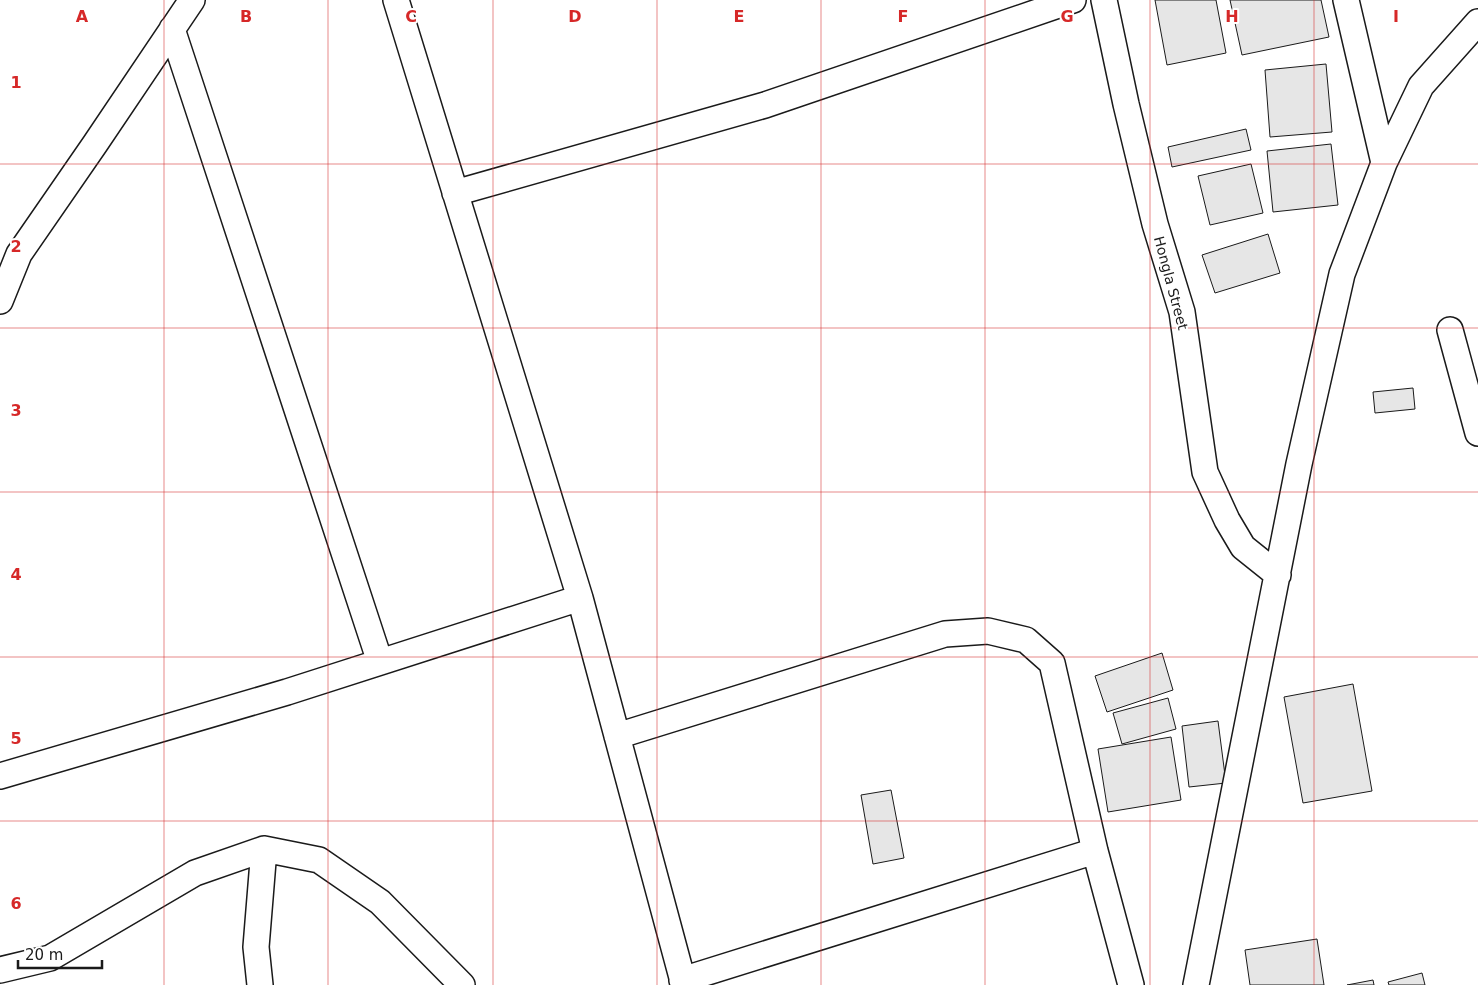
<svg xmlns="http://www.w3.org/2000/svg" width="1478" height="985" font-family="'DejaVu Sans',sans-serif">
  <rect width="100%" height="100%" fill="#fff"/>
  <path fill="#e6e6e6" stroke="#1a1a1a" d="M1155 0H1216L1226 53 1167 65Z
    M1230 0H1321L1329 37 1242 55Z
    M1326 64 1332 132 1270 137 1265 70Z
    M1246 129 1251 150 1172 167 1168 147Z
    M1331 144 1338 205 1273 212 1267 151Z
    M1251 164 1263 213 1210 225 1198 176Z
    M1268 234 1280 273 1215 293 1202 255Z
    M1413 388 1415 409 1375 413 1373 392Z
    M1162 653 1173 690 1107 712 1095 676Z
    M1353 684 1372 791 1303 803 1284 697Z
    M1168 698 1176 729 1122 744 1113 713Z
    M1218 721 1226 783 1189 787 1182 726Z
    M1171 737 1181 800 1108 812 1098 749Z
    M891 790 904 858 873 864 861 795Z
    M1317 939 1324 985H1250L1245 950Z
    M1422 973 1425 985H1389L1388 982Z
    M1373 980 1374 985H1347Z"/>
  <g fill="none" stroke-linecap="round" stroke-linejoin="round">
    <defs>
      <path id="minor" d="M396 0 580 598 684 985
        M1104 0 1126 104 1155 224 1182 312 1205 472 1227 520 1243 547 1278 575
        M1346 0 1384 163
        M172 29 380 662
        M455 193 765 105 1073 0
        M0 301 19 254 95 144 192 0
        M1450 330 1478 433
        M617 736 945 634 988 631 1026 640 1052 663 1095 851 1131 985
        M0 776 287 692 580 598
        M0 970 50 958 195 873 264 849 319 860 380 902 462 985
        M682 980 1095 851
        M260 985 256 947 264 849
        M1196 985 1299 464 1342 274 1384 163 1421 86 1478 22"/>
    </defs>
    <use href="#minor" stroke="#1a1a1a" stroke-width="28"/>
    <use href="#minor" stroke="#fff" stroke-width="25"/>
  </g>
  <path fill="none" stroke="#d62828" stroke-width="1" stroke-opacity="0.55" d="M164 0V985M328 0V985M493 0V985M657 0V985M821 0V985M985 0V985M1150 0V985M1314 0V985M0 164H1478M0 328H1478M0 492H1478M0 657H1478M0 821H1478"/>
  <g text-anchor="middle" stroke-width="4" stroke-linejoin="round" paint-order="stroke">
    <g font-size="14" fill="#1a1a1a" stroke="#fff">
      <text transform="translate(1171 283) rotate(75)" y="5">Hongla Street</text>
    </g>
  </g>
  <g font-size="16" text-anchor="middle" font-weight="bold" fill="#d62828" stroke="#fff" stroke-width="4" stroke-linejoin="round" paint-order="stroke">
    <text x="82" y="22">A</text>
    <text x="246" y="22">B</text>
    <text x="411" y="22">C</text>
    <text x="575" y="22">D</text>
    <text x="739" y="22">E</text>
    <text x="903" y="22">F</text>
    <text x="1067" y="22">G</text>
    <text x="1232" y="22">H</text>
    <text x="1396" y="22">I</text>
    <text x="16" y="88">1</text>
    <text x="16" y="252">2</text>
    <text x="16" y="416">3</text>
    <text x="16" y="580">4</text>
    <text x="16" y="744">5</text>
    <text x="16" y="909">6</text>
  </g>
  <path d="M18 960v8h84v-8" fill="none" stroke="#1a1a1a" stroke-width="2.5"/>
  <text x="25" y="960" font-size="15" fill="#1a1a1a" stroke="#ffffff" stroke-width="4" paint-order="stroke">20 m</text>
</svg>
